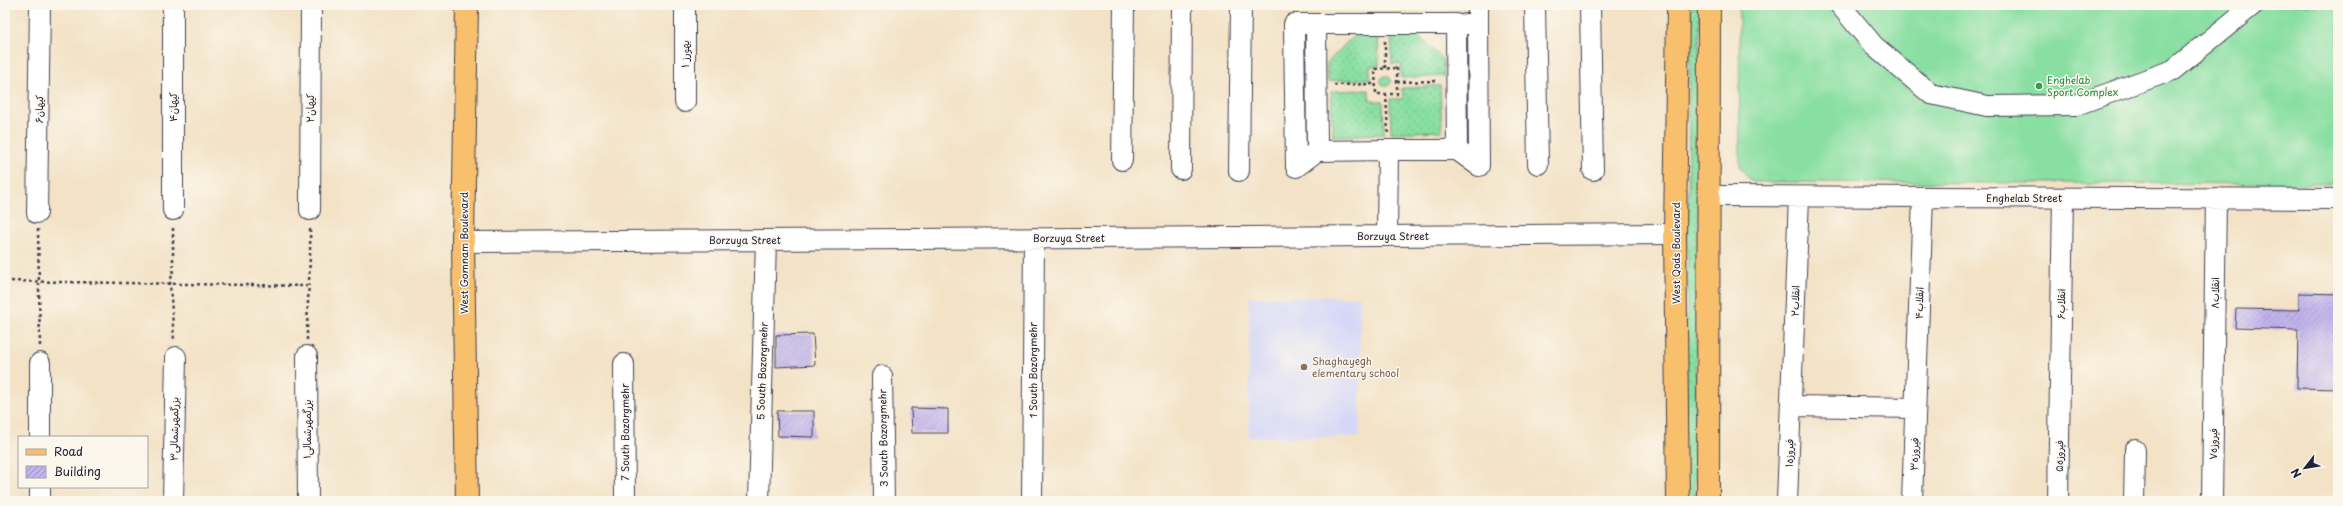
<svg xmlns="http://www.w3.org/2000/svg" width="2343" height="506" font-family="'Playpen Sans','Playpen Sans Arabic',sans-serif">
  <defs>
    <pattern id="grass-dots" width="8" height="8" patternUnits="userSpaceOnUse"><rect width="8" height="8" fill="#89dfa2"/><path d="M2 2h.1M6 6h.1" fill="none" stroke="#76bf8c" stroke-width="1.8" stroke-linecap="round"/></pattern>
    <pattern id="building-hatch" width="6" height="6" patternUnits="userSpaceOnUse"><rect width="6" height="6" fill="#c1b3ec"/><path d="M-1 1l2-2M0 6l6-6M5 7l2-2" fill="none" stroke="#9c91c0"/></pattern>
  </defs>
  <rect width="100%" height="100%" fill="#fbf7ec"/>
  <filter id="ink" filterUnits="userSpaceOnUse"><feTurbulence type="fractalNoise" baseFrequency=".025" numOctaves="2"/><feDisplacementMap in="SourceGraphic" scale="8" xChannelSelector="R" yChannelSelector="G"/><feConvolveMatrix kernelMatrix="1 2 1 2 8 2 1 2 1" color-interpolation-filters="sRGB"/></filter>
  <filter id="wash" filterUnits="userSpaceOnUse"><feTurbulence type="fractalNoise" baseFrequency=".012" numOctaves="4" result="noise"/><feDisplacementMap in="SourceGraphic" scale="16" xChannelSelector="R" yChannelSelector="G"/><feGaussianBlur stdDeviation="0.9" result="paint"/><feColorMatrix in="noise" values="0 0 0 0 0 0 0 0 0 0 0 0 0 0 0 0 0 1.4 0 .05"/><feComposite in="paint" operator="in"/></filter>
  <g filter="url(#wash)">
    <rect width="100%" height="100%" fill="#f3e2c6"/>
    <path fill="#d6d7f8" d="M1249 297H1360V437H1249Z"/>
    <path fill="url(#grass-dots)" stroke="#56806e" d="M1690 7H1700L1695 501H1685Z
      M1414 32 1443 59 1444 76 1401 78V64H1392L1391 33Z
      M1378 34 1379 66H1370V79L1328 81 1327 63 1354 35Z
      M1381 81a5 5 0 1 1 10 0a5 5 0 1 1-10 0Z
      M1440 86 1442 131 1391 133 1390 99H1403L1402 88Z
      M1369 90 1370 101H1383L1384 134 1333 136 1331 91Z"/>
    <path fill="#89dfa2" stroke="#56806e" d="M1739 5H2338V184L1752 182 1740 167Z"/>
    <g id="blocks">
      <path fill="url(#building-hatch)" d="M2299 293 2338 294V389L2297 388 2298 330 2235 328 2236 309 2299 310Z
        M813 334 815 365 776 367V335Z
        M911 408 948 409V433H912Z
        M777 411H814V437L778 436Z"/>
    </g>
  </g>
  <g filter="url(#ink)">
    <use href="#blocks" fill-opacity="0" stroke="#413f50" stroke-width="1"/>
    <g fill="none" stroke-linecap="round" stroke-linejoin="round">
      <defs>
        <path id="minor" d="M173 5V210
          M685 5V102
          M1535 5 1538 164
          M1590 5 1593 170
          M1840 5 1874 46 1931 94 1987 106 2076 105 2173 70 2253 5
          M1316 24H1294L1296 167 1317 151
          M1466 24H1478V5
          M1457 150 1479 166 1478 24
          M1122 160 1124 5
          M1181 169 1182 5
          M1239 171 1241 5
          M1709 196 2338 199
          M310 210 311 5
          M37 213 40 5
          M1387 235 1388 150H1457L1456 24H1316L1317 151 1388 150
          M463 242 1675 234
          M307 356 308 501
          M624 364 625 501
          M882 376 884 501
          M1791 406 1915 408
          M40 437V363
          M40 501V487
          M173 501 176 357
          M759 501 766 240
          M1032 501 1034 238
          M1787 501 1799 197
          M1912 501 1923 197
          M2058 501 2063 198
          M2134 501 2135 450
          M2212 501 2216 198"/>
        <path id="major" d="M467 5 463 242 467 501
          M1678 5 1675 234 1678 501
          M1708 501 1709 5"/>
      </defs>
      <use href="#minor" stroke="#413f50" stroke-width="22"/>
      <use href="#major" stroke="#413f50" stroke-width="24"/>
      <path stroke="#413f50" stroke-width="2.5" stroke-dasharray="3 3" stroke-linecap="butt" d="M1385 41V69
        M1397 68V94H1376L1375 69Z
        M1397 82 1438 81
        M1334 85 1375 84
        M1386 94 1388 134
        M173 228V270L170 284 174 340
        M38 229 40 346
        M5 281 307 286
        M307 340C307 302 311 265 310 227"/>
      <use href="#minor" stroke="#fff" stroke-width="20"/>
      <use href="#major" stroke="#f8bf6c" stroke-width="22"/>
    </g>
  </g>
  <circle fill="#2e9e5b" stroke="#fbf7ec" stroke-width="1.5" cx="2039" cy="86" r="4"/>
  <circle fill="#8d6e63" stroke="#fbf7ec" stroke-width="1.5" cx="1304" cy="367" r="4"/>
  <g text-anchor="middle" stroke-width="3" stroke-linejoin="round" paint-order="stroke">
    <g font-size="10" fill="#22223b" stroke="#fbf7ec">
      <text transform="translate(685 54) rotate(-90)" y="4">بهورز ۱</text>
      <text transform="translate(173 107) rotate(-90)" y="4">کیهان۴</text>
      <text transform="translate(310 108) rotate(-90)" y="4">کیهان۲</text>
      <text transform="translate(39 109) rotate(-89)" y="4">کیهان۶</text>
      <text x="2024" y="202">Enghelab Street</text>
      <text x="1393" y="240">Borzuya Street</text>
      <text x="1069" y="242">Borzuya Street</text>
      <text x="745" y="244">Borzuya Street</text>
      <text transform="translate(464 253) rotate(-90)" y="4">West Gomnam Boulevard</text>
      <text transform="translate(1676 253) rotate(-90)" y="4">West Qods Boulevard</text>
      <text transform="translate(2215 293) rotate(-89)" y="4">انقلاب۸</text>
      <text transform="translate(1795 301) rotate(-88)" y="4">انقلاب۲</text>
      <text transform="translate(1919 303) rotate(-88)" y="4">انقلاب۴</text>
      <text transform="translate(2061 304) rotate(-89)" y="4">انقلاب۶</text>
      <text transform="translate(1033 370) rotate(-90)" y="4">1 South Bozorgmehr</text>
      <text transform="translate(762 371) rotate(-88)" y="4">5 South Bozorgmehr</text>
      <text transform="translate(174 429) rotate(-89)" y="4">بزرگمهرشمالی۳</text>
      <text transform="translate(307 429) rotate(-90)" y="4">بزرگمهرشمالی۱</text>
      <text transform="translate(625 432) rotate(-90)" y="4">7 South Bozorgmehr</text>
      <text transform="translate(883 438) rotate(-91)" y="4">3 South Bozorgmehr</text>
      <text transform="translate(2213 444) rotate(-89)" y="4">فیروزه۷</text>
      <text transform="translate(1789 453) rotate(-88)" y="4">فیروزه۱</text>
      <text transform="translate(1914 454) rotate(-88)" y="4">فیروزه۳</text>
      <text transform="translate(2059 456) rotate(-89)" y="4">فیروزه۵</text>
    </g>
    <g font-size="10" fill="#27864d" stroke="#fbf7ec" text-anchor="start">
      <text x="2047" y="84">Enghelab<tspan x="2047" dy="12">Sport Complex</tspan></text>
    </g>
    <g font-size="10" fill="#785e54" stroke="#fbf7ec" text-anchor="start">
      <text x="1312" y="365">Shaghayegh<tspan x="1312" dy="12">elementary school</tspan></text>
    </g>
  </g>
  <rect width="2343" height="506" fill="none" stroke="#fbf7ec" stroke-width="20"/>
  <rect x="18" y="436" width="130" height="52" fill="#fbf7ec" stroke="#a4a2a5"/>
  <rect x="26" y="449" width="20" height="6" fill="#f8bf6c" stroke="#a4a2a5"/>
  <text x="54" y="456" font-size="12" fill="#22223b">Road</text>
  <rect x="26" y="466" width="20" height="12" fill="url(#building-hatch)" stroke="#a4a2a5"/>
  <text x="54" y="476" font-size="12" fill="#22223b">Building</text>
  <g transform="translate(2305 468) rotate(239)" stroke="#fbf7ec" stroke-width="3" paint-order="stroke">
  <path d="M0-3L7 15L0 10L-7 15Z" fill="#22223b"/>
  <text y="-6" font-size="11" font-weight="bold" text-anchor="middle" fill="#22223b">N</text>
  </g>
</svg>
